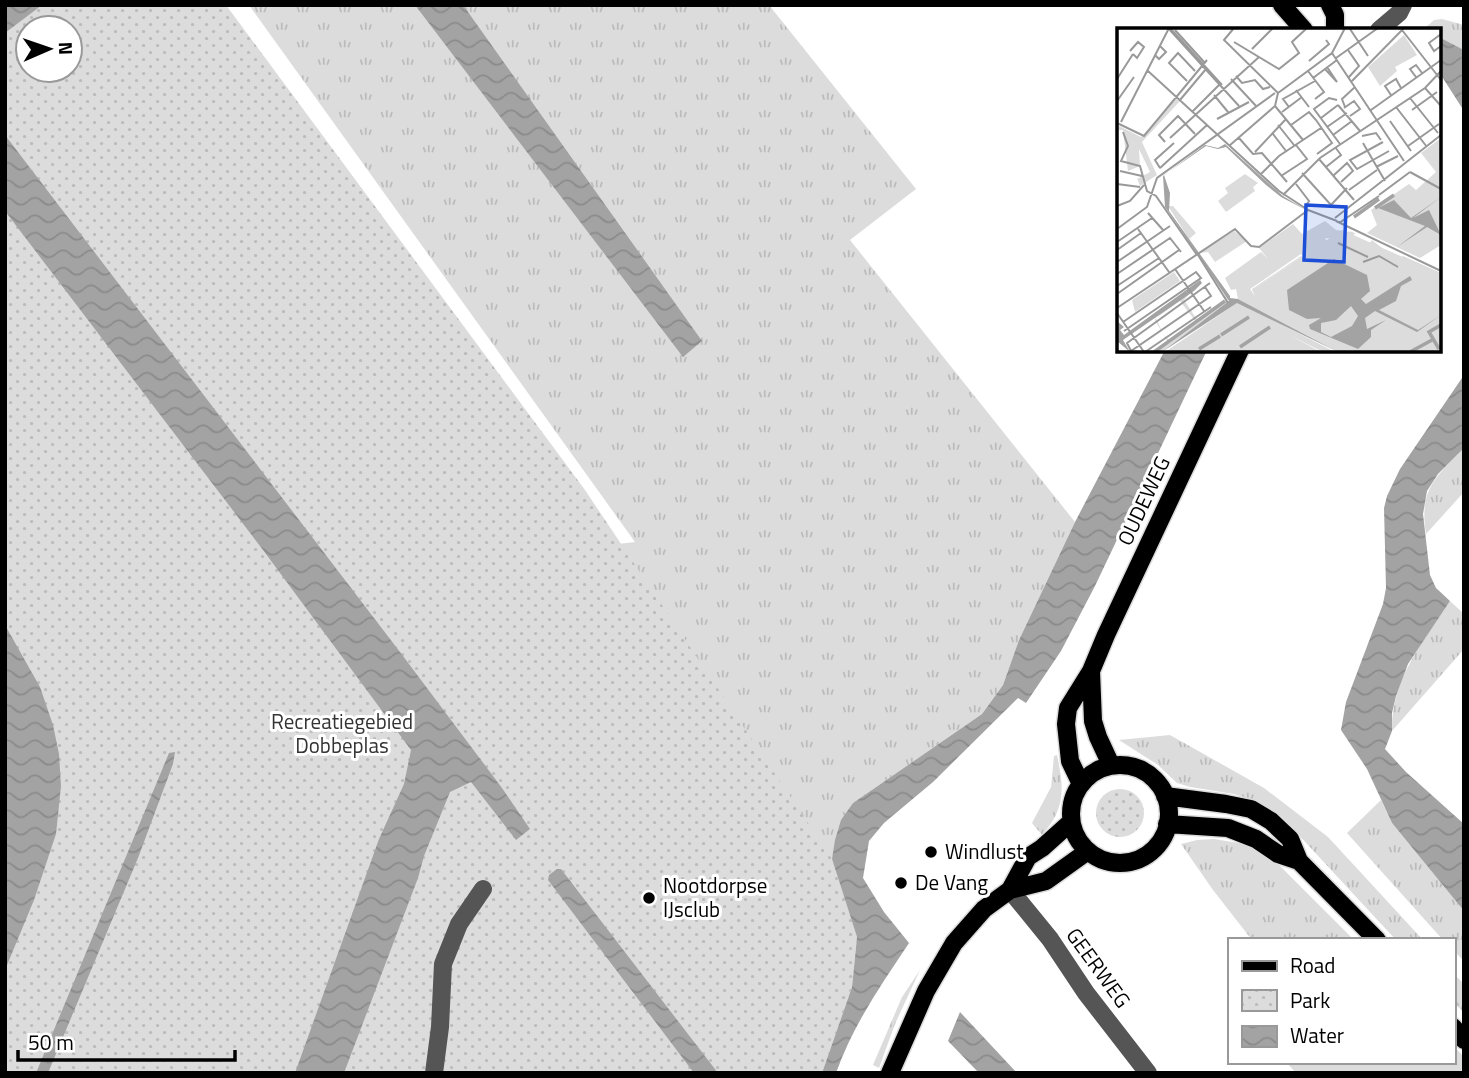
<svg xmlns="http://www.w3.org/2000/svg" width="1469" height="1078" font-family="'Titillium Web',sans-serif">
  <defs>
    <pattern id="grass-tufts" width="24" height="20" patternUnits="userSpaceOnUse" patternTransform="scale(1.75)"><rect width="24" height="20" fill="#dcdcdc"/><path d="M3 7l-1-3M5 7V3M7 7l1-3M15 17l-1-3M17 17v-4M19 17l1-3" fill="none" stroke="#bbb"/></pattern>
    <pattern id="park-dots" width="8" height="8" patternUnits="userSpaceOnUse" patternTransform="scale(1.75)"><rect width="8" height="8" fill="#dcdcdc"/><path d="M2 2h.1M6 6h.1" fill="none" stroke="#bbb" stroke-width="1.8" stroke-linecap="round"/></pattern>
    <pattern id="water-waves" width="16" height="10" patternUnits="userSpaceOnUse" patternTransform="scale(1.75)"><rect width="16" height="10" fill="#a3a3a3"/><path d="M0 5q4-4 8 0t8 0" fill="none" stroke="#8b8b8b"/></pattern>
  </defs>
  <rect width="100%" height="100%" fill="#fff"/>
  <path fill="url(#grass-tufts)" d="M249 5H769L916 189 850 240 1075 522 1019 640 1003 685 982 714 853 803 832 859 857 937 822 1073 549 552 635 542Z
    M1442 19 1464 25V50L1439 37V30L1424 29 1434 20Z
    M1464 448V492L1426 534C1419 489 1435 478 1464 448Z
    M1450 601 1464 614V649L1392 731C1391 679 1423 642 1450 601Z
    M1170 735 1264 788 1328 837 1423 940H1396L1282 817 1259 802 1234 794 1190 787 1177 783 1158 765 1119 740Z
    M1057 755C1064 788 1066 808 1042 835L1032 823 1051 787 1054 756Z
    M1381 800 1392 823 1464 911V961L1453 950V940H1443L1347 833Z
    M1214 839 1244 844 1273 859 1354 940H1252L1213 890 1181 844 1197 840Z
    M920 970 895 1024 879 1068 873 1065 902 997Z
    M1453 973 1464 984V1013L1453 1001Z
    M1453 1045 1464 1057V1073H1296L1286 1062H1453Z"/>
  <path fill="url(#park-dots)" fill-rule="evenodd" d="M5 5H226L585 490 832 859 857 937 852 987 822 1073H5ZM28 28H70V70H28Z
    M1096 813a24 24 0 1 1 48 0a24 24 0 1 1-48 0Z"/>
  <path fill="url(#water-waves)" d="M5 5H42L5 33Z
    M415 5H463L702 341 683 357Z
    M1439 37 1464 50V111L1439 72Z
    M5 135 403 656 502 788 530 829 516 840 471 782 450 792 424 856 418 878 344 1073H295L379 839 404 784 411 750 263 550 5 211Z
    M1165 350H1207L1095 586 1061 651 1026 703 1018 698 933 782 884 823 869 841 863 878 884 912 909 943C881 985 853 1025 836 1073H822L852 987 857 937 832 859 835 840 841 820 853 803 982 714 1003 685 1019 640 1075 522Z
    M1464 375V448L1438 474 1427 491 1423 514 1430 575 1436 588 1450 601 1408 664 1396 696 1392 713V731L1385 749 1406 772 1464 824V911L1392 823 1367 769 1341 730 1346 702 1383 604 1386 588 1384 508 1387 496 1400 469Z
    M5 625 40 687 53 725 59 754 61 786 56 834 34 900 5 970Z
    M175 752 173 764 138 858 48 1073H36L169 753Z
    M557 869H561L718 1073H694L548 880 549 875Z
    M960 1012 1017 1073H979L948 1041Z"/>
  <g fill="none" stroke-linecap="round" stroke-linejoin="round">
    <defs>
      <path id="major" d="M1282 5 1304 30
        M1330 5 1335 15V30
        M1091 671 1093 721 1098 737 1111 765
        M1071 814a49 49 0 1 1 98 0a49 49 0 1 1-98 0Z
        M1081 784 1070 761 1066 724 1068 708 1091 671 1106 635 1240 350
        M1165 796 1226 804 1251 809 1271 821 1290 839 1299 861 1377 940
        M1167 824 1228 828 1256 839 1278 854 1299 861
        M1010 890 1028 857 1042 848 1071 822
        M1453 1027 1464 1040
        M890 1073 926 991 954 943 984 909 1010 890 1046 881 1088 851"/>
    </defs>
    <use href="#major" stroke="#dbdbdb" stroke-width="21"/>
    <path stroke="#555" stroke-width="18" d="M1379 30 1399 13 1403 5
      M1010 890 1050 939 1086 993 1148 1073
      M434 1073 440 1027 443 964 459 924 483 889"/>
    <use href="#major" stroke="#000" stroke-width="18"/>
  </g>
  <g fill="#000" stroke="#fff" stroke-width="2.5">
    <circle cx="931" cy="852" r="7"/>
    <circle cx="901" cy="883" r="7"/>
    <circle cx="649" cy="898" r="7"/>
  </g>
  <g text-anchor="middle" stroke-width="6" stroke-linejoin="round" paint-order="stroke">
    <g font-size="21" fill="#000" stroke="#fff">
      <text transform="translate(1144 501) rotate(-65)" y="7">OUDEWEG</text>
      <text transform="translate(1098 968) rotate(54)" y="7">GEERWEG</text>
    </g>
    <g font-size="21" fill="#333" stroke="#fff">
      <text x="342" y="729">Recreatiegebied<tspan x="342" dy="24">Dobbeplas</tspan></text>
    </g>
    <g font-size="21" fill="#000" stroke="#fff" text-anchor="start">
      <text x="945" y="859">Windlust</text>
      <text x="915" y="890">De Vang</text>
      <text x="663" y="893">Nootdorpse<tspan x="663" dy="24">IJsclub</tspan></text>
    </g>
  </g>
  <g transform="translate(1117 28)">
    <rect width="324" height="324" fill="#fff"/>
    <path d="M59 71 63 73 25 114 40 147 23 158 21 153 12 155 21 153 23 156 20 151 33 144 22 121 23 138 11 143 6 102H0L2 98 24 109ZM128 146 141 155 136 159 138 163 109 184 101 173 111 165 108 160ZM51 178H56L79 205 72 211ZM208 193 219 202 235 204 225 199 246 209 238 205 234 212 246 224 255 212 265 220 250 228 231 212 222 215 224 205 219 211 208 210 211 217 218 212 220 217 216 215 190 234 184 226 133 261 138 268 135 261 184 228 190 236 216 218 259 232 277 224 271 230 277 233 286 228 324 245V249L307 240 297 246V252L324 258 296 253 286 260 280 282 302 279 324 264 306 279 279 283V287L283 291 295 285H308L324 275V283L321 279 309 286H295L287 292 303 302 324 287 312 299 324 297 314 306 318 312 324 310 320 314 323 318 324 314V324H317L322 321 316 311 291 324 312 312 302 305 270 324 298 304 293 300 261 319 255 312 250 324 219 313 222 324 121 271 119 261 114 262 108 250 144 224 151 231 142 220 176 196 185 206ZM215 227 250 247 253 262 244 271 252 277 286 250 295 249 284 258 279 273 262 281 276 290 258 283 248 290 251 301 269 291 254 302V309L241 321 191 299 201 294 204 304 215 308 236 297 241 288 236 278 212 294 198 287 190 291 170 278 172 260ZM183 230 189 238 177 251 158 265 141 269 138 260ZM273 241 287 248 255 274 248 272 254 264 253 253ZM235 282 239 289 227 300 213 308 204 301 206 296 223 295ZM117 203 130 213 98 234 91 224 81 225ZM73 265 67 272 81 293 109 273 107 265 112 274 45 324H38L51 315 47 307 53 313 79 294 63 273 39 290 46 306 38 292 40 289 44 285ZM120 275 131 279 218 324H206L172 307 204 324H48Z" fill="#dcdcdc" fill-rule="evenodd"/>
    <path d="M324 110V217L303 230 250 205 260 197 254 182 292 156 299 162 319 144 304 125ZM225 202 324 246V324H221L130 275 139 268 135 262ZM120 275 165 296 126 324H50Z" fill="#dcdcdc"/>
    <path d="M287 7 300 27 278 39 280 43 263 58 251 39ZM57 244 63 253 18 284 15 272Z" fill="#dcdcdc"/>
    <path d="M108 116 166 168 189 182 164 169 149 157 109 119 101 121 89 118 47 147 53 165 52 183 113 268V270L121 271 221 324 120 275 45 324 112 273 48 179 46 148 88 117 101 120ZM324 169 296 190 312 182 324 207 310 199 280 219 308 198 261 180 277 172 294 190ZM217 231 250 247 253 263 244 271 249 276 293 248 295 252 284 258 279 273 262 282 301 302 324 287 300 304 258 283 248 290 250 301 269 292 254 302V309L241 321 193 301 192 297 204 290 190 291 172 282 170 262ZM234 278 241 288 235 298 214 309 204 304V295L219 292ZM83 252 85 255 77 263 6 312 13 324 0 313V293L7 299 3 302 7 307Z" fill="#a3a3a3" fill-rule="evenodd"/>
    <path fill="none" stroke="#a3a3a3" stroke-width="3.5" d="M258 180 277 167M237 189 262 171M104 307 132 289M123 319 153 299M82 321 103 308M322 321 312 304 324 297M37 324 108 273M293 324 315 312"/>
    <path fill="none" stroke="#999" stroke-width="2" d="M53 0 105 57M117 0 107 12 161 65M52 1 122 78M233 1 251 28M58 2 88 35M285 2 324 52M324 6 312 15 317 23 324 18M117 14 162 41 182 25 175 14 190 0M135 21 156 0M231 22 242 38 232 49M13 23 21 14 27 19 20 30 16 26M215 25 287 133M38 27 42 31 49 24 43 18M219 30 261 0M192 33 212 16 209 12M208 41 220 54 210 39M31 43 162 163 191 182M191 43 207 64 198 71M119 48 125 55 138 52 146 61 153 59M299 49 293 41 299 37 305 45M196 50 220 32M0 51 16 26M114 51 140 79M70 53 52 35 61 25 78 43M235 53 287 0M308 60 324 78M179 62 192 79M161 65 215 25 228 0M97 67 111 84M274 67 268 58 279 51 284 60M293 70 321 105M63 72 89 41M220 72 212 70 197 81 223 116M0 73 17 49M221 77 243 103M158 78 186 112M172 79 166 71 198 53M228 79 225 71 238 59M279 79 310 119M227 80 237 73 243 81 233 88M254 82 324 32M295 82 320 64M75 84 103 56M165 84 185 69M204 90 221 77M100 91 132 74M273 93 294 123M4 94 52 0M0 95 27 108 90 32M161 97 177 117M174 97 192 84 199 92 215 115 200 126M210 99 230 85M6 104 11 118 4 133 23 138 30 163 39 168 80 227M156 106 169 123M216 107 235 93M245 108 259 105 264 112M53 110 142 29M122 110 136 126 145 125 170 154M48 114 42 107 61 88 78 106M266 114 233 132 240 141 272 123M246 115 268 153M112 118 158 78 161 65M291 118 322 96M138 124 169 91M202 131 237 172M209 139 224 127 218 119M259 139 281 128M43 140 90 97M43 140 38 132 57 115M3 143 25 148M293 144 324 161M185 145 214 177 230 160M144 146 162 128 204 100M217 147 230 135 236 143 224 154M164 148 190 131 179 117M0 156 23 159M179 156 192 173 188 179M232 162 260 142M166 167 203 130 308 60 324 43M262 167 293 144M0 178 13 173 27 157M191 182 220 193M31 185 46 202M218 190 324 107M219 193 324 243M222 195 262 168M0 201 30 179 40 150 158 65M21 201 52 244M0 214 35 190M221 215 251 229M0 222 24 205M81 227 111 275M0 234 53 198M246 234 262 228 281 239M58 241 87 283M0 246 53 210 64 224M0 258 42 230M88 259 94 268 14 323 10 315 93 255M0 266 62 222M0 280 118 201 134 218 142 219 191 182M0 285 27 324M6 294 79 244 84 250 7 303M28 324 94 279"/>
    <path fill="#1d4ed8" fill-opacity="0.15" stroke="#1d4ed8" stroke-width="3.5" d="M189 177 229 179 227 234 187 232Z"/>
    <rect width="324" height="324" fill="none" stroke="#000" stroke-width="3.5"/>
  </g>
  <rect width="1469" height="1078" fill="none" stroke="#000000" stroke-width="14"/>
  <rect x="1228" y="938" width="228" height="126" fill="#ffffff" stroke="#999999" stroke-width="2"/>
  <rect x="1242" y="961" width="35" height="10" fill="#000000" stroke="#999999" stroke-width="2"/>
  <text x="1290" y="973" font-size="21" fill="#000000">Road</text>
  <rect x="1242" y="990" width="35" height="21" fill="url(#park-dots)" stroke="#999999" stroke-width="2"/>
  <text x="1290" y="1008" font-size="21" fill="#000000">Park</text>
  <rect x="1242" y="1026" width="35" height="21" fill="url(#water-waves)" stroke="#999999" stroke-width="2"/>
  <text x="1290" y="1043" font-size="21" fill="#000000">Water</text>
  <g transform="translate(49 49) rotate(88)"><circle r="33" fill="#ffffff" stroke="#999999" stroke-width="2"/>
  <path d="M0-5L12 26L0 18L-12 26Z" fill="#000000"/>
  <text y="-10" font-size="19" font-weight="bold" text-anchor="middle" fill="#000000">N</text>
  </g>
  <path d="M18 1050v10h217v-10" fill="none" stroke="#000000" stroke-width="3.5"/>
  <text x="28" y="1050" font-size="21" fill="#000000" stroke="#ffffff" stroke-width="5" paint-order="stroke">50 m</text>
</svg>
